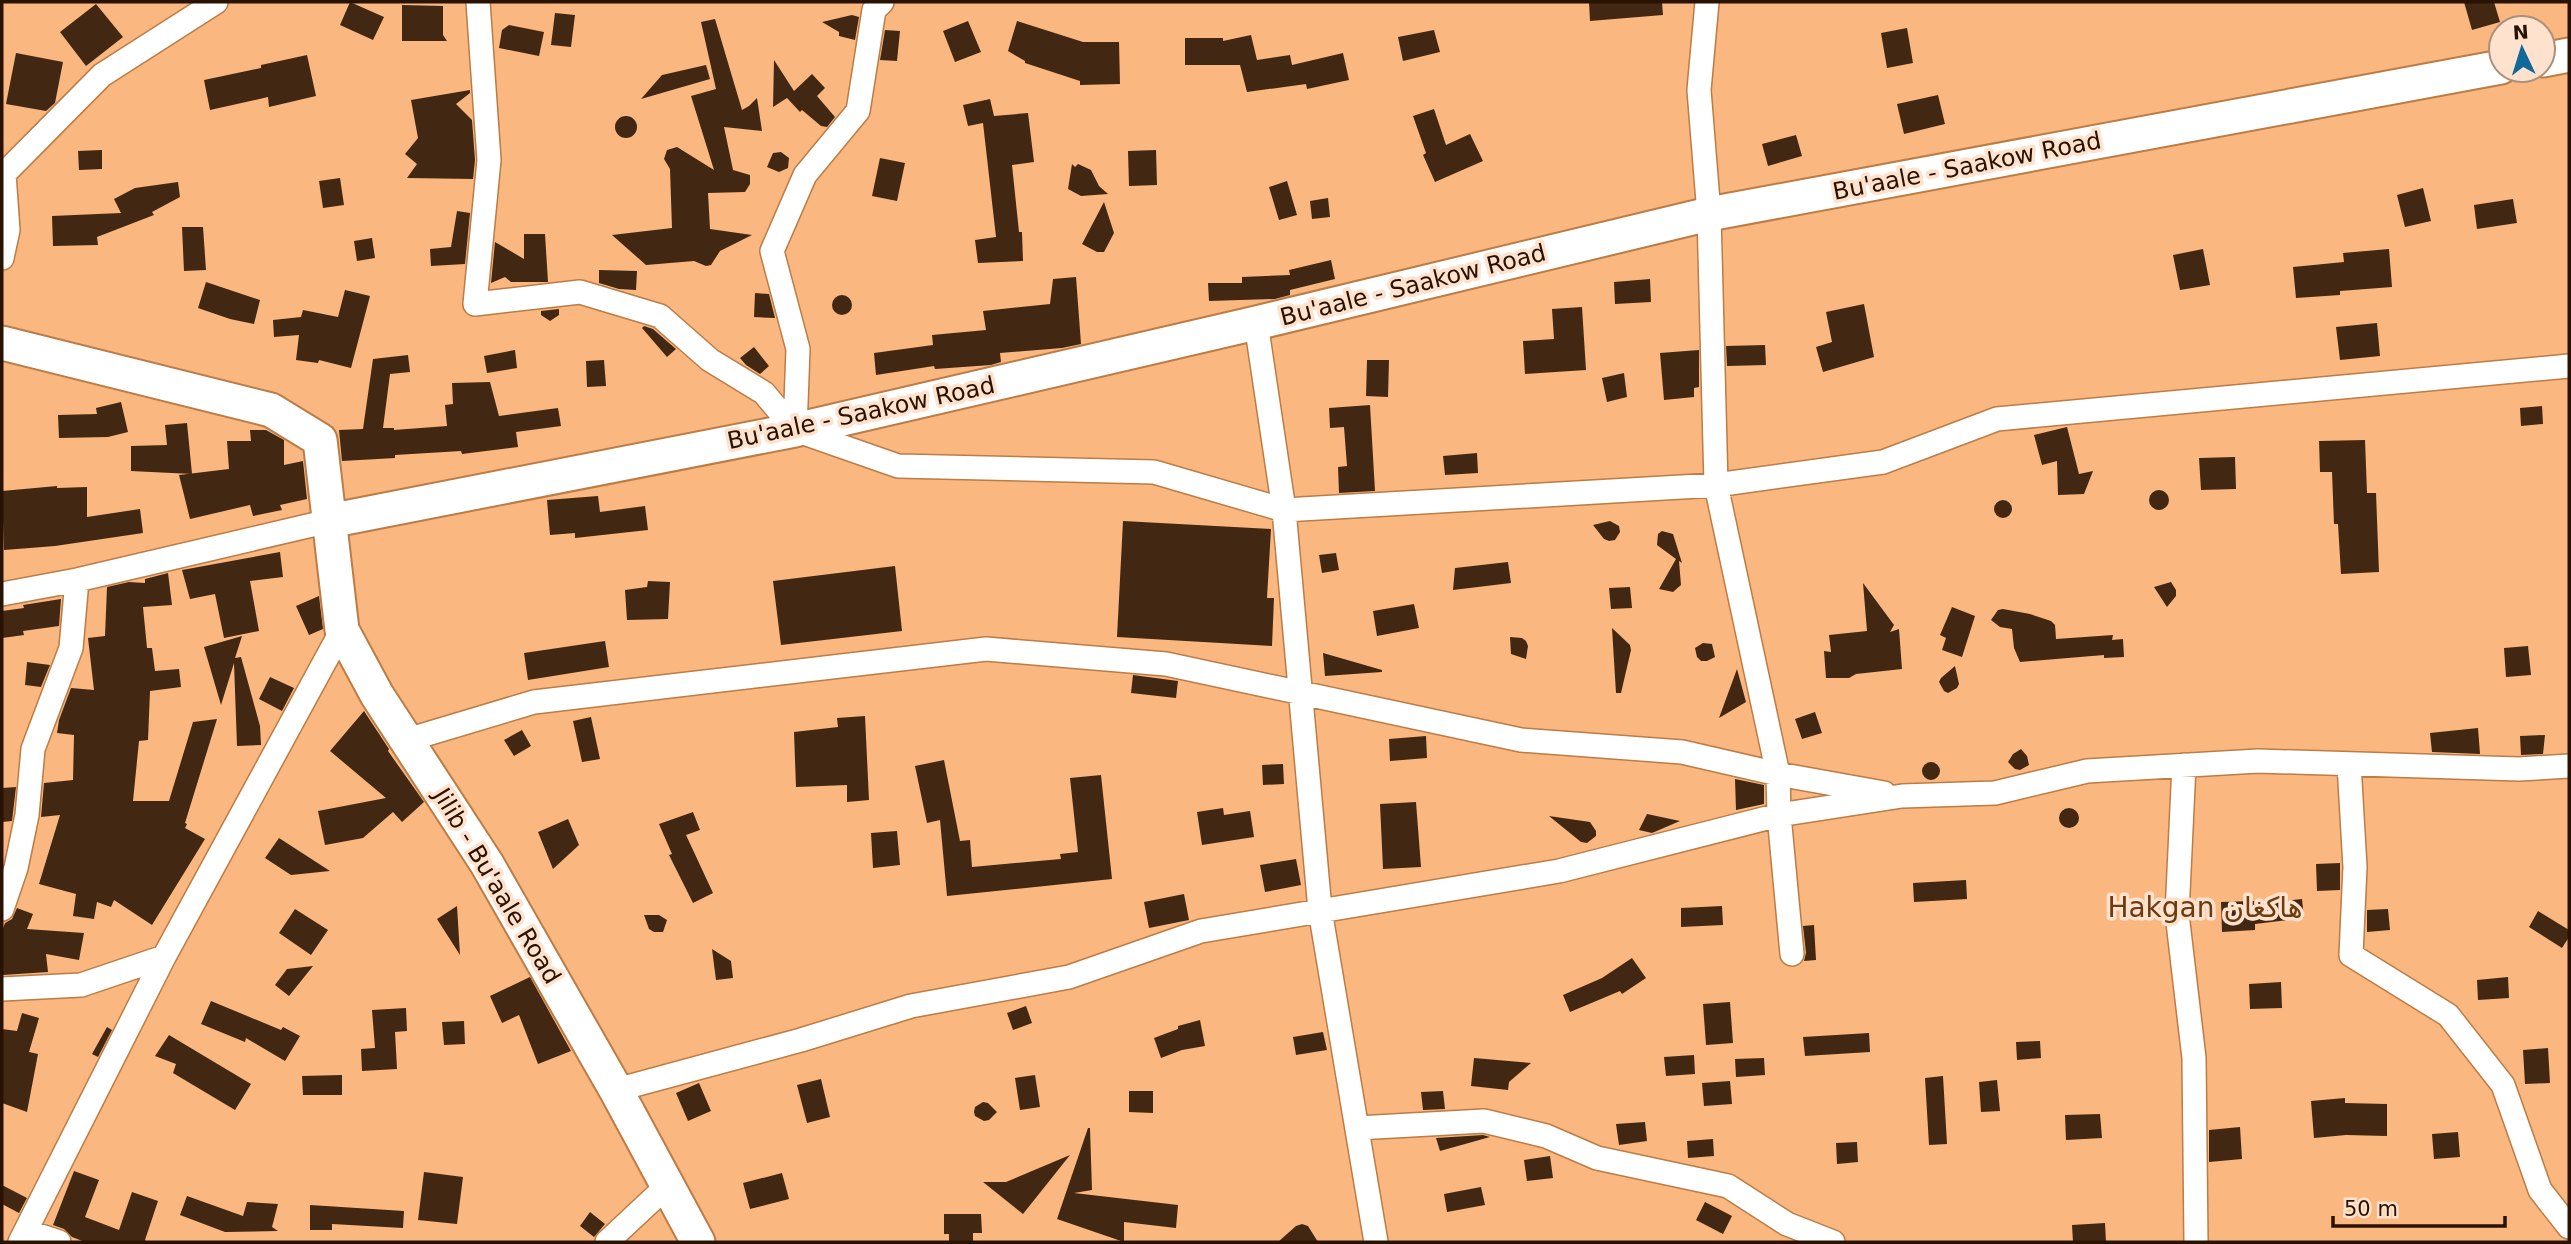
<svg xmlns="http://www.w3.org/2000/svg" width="2571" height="1244" font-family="'DejaVu Sans','Noto Naskh Arabic',sans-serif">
  <rect width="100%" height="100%" fill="#fbb780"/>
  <path fill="#422812" d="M350 2 384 17 373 40 340 25Z
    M1589 2H1662L1663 15 1590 21Z
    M2464 2H2494L2500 22 2472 30Z
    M96 4 123 37 86 66 60 32Z
    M402 5 443 6V35L447 41H402Z
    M555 13 575 15 571 47 551 45Z
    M852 15 859 17 855 40 839 36V32L822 22Z
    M715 19 742 110 749 106 757 98 762 131 724 127 733 170 750 175V184L745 192 708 193 710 229 752 235 720 251 711 265 706 266 694 261 646 265 612 235 672 228 670 169 664 159 667 150 677 147 714 170 691 96 716 89 701 22Z
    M968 21 981 52 955 62 943 31Z
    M1017 21 1083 42H1119L1120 84 1080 85V81L1025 63V61L1008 51Z
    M509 25 544 32 539 56 499 48 502 30Z
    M1907 28 1913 63 1887 68 1881 33Z
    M885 30 900 31 897 61 880 60Z
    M1434 30 1440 52 1403 61 1398 37Z
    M1251 35 1257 60 1290 55 1292 65 1343 53 1349 80 1307 89 1306 84 1247 92 1240 65H1185V38H1223V41Z
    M16 53 63 62 55 103 46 111 6 104Z
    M307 55 316 96 269 107 268 97 210 110 204 80 261 68V65Z
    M774 60 794 91 812 74 825 88 817 96 835 117 827 127 821 126 802 110 800 112 787 98 773 107Z
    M706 65 710 79 641 99 662 75Z
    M470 90V93L456 104 472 120 475 160 473 179 407 178 417 164 405 154 418 138 411 100Z
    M1938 95 1945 124 1904 134 1897 104Z
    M990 99 994 116 1028 113 1034 162 1012 165 1019 232H1022L1023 261 978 263 975 240 996 237 983 123 968 126 963 105Z
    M1434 109 1446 145 1470 134 1483 161 1435 182 1423 155 1426 153 1413 116Z
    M615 127a11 11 0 1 1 22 0a11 11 0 1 1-22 0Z
    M1796 135 1802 156 1768 166 1762 144Z
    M102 150V169L79 170 78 151Z
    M1156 150 1157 185 1129 186 1128 151Z
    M781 152 789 158 788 168 779 172 767 167 773 153Z
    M880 158 905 163 897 201 872 196Z
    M1072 164 1075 167 1078 164 1091 170 1099 186 1108 194 1081 196 1068 189Z
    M340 178 344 205 323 208 319 181Z
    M1287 181 1297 215 1279 220 1269 187Z
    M178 182 180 197 152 212 154 215 97 237 98 245 53 246 52 216 121 213 114 199 135 188Z
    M2423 188 2431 221 2405 227 2397 195Z
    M1328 198 1330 217 1312 219 1310 201Z
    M2513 199 2517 223 2477 229 2474 205Z
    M1104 202 1114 233 1104 252H1097L1082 244Z
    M457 211 470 213 465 264 431 266 430 249 451 247Z
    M182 227H203L206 270 184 271Z
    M524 234H545L548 282H511L505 277 491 283 495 242 524 259Z
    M372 238 375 258 357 261 354 241Z
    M2203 249 2210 285 2180 290 2173 255Z
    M2389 249 2392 287 2340 291V295L2296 298 2293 267 2344 262 2343 253Z
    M1331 260 1335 279 1290 290V295L1275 299 1209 301 1208 283H1242V277L1290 275 1289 270Z
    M599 270 637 271 636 290 619 289 599 283Z
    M1076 277 1081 344 1062 348 1000 353 1001 362 991 365 935 369 934 366 876 375 874 353 933 345 932 335 986 330 983 311 1050 304 1053 279Z
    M1650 279 1651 302 1615 304 1614 282Z
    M206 282 260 300 254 324 230 319 198 308Z
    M345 290 370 296 351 368 319 360 318 363 296 360 299 335 274 337 273 320 301 317 303 310 338 317Z
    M755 293 769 294 775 318 754 317Z
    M832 305a10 10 0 1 1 20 0a10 10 0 1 1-20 0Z
    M1864 304 1874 357 1823 372 1816 347 1832 342 1826 312Z
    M1582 307 1586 370 1525 374 1523 341 1554 339 1552 309Z
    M559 309V315L550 321 541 315V311Z
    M2377 323 2380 356 2340 360 2336 327Z
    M644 326 653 329 676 349 667 357 642 328Z
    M1765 345 1766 365 1727 366 1726 346Z
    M754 347 769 366 760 374 746 365 740 358Z
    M515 350 517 368 487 373 484 356Z
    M1699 350V387L1694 388V397L1664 400 1660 353Z
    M408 355 410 372 390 374 383 428H394V430L447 426 445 405 453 404 452 383 490 382 499 416 558 408 561 426 516 432 518 447 462 454 461 451 395 455V458L342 461 339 430 363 429 373 359Z
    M604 360 606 386 587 387 586 361Z
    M1367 360H1389L1388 397 1366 396Z
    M1624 373 1627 397 1607 402 1602 378Z
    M121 402 128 432 108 437 59 438 58 415 97 414 96 408Z
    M1370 405 1375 491 1339 493 1338 467 1347 466 1344 427 1330 428 1329 408Z
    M2542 406 2543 424 2521 426 2520 408Z
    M187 423 192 474 131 471V446L167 445 165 425Z
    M2067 427 2079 474 2093 471 2084 494 2058 495 2057 461 2042 465 2034 435Z
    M250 430H266L284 440V465L303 461 307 499 280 505 282 510 253 516 250 505 190 519 179 475 229 469 227 441H251Z
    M2365 440 2367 493H2376L2379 572 2341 574 2338 524H2334L2332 472H2320L2319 441Z
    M1477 453 1478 473 1445 475 1443 456Z
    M2235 457 2236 489 2201 490 2199 458Z
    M57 486V488L87 487V517L140 509 143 533 55 546 4 550 2 491Z
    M2149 500a10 10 0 1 1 20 0a10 10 0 1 1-20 0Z
    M598 496 600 512 645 506 648 530 575 538V533L550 535 547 500Z
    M1994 509a9 9 0 1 1 18 0a9 9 0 1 1-18 0Z
    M1123 521 1271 529 1267 598H1274L1272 646 1117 637Z
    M1610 521 1619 526 1620 532 1615 540 1609 541 1604 539 1593 525Z
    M1662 531 1673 534 1682 563 1679 561 1681 585 1673 592 1659 589 1676 559 1657 545 1658 534Z
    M280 552 283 577 250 581 259 631 224 638 215 594 190 599 182 570Z
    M1336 553 1339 570 1322 573 1319 555Z
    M1508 562 1511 583 1453 590 1455 568Z
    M895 566 902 631 781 645 773 581Z
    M168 573 172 605 143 607 147 648H152L155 671 179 669 181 687 150 691 148 740 139 741 133 801H169L193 722 217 719 185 823 187 824 185 828 205 839 152 925 114 900 111 907 97 902 94 919 73 916 76 894 39 884 60 815 41 817 44 783 73 780 74 735 57 733 59 720 71 688 94 690 88 638 105 636 107 587 129 582 145 583V579Z
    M648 581 670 582 668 619 627 620 625 590 647 587Z
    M2171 582 2176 590V596L2167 607 2154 587Z
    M1863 583 1894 625 1890 632 1899 629 1902 669 1856 674 1849 678H1826L1824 651 1831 652 1829 635 1867 631Z
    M1630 587 1632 608 1611 609 1609 588Z
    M319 596 323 629 309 635 296 606Z
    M61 599 59 626 23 631 24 635 2 638V611L24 608 23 605Z
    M1414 604 1419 628 1377 636 1373 611Z
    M1952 607 1975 616 1962 657 1942 650 1946 638 1940 635Z
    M2003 609 2030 614 2051 621 2055 625 2056 639 2113 635 2112 640 2123 639 2124 657 2104 658V655L2020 662 2014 648 2012 629 2000 627 1991 620 1998 610Z
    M1612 628 1630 645 1631 650 1621 693H1616Z
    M242 636 235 658 241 657 260 726 261 745 237 746 234 663 221 705 204 647Z
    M1510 637 1522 638 1526 641 1528 646 1526 659 1511 654Z
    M605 641 609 667 528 680 524 653Z
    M1703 643 1712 644 1715 657 1707 661H1701L1697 657 1695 648Z
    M2528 646 2531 675 2506 677 2504 648Z
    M1323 653 1382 670V672L1325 676Z
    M27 662 50 665 41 687 25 685Z
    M1955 666 1959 684 1957 688 1948 693 1944 691 1939 682 1941 678Z
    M1737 669 1746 702 1719 718Z
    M1133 675 1178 681 1176 698 1131 693Z
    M270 677 294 688 282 711 259 699Z
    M364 711 389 749 388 751 424 802 402 822 393 812 363 838 325 845 318 811 386 798 330 751Z
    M1815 712 1822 733 1802 739 1795 719Z
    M865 716 869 800 847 802V785L796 787 794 732 838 727 837 718Z
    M591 717 600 759 582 762 573 721Z
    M2478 728 2480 754 2432 752 2430 733Z
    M522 730 531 746 514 756 504 740Z
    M2545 735 2543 754 2521 755 2520 736Z
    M1426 736 1427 758 1390 761 1389 739Z
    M2021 749 2027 756 2029 765 2020 770 2015 769 2008 762 2013 754Z
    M944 760 960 841 970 840 972 867 1061 859 1060 854 1078 852 1070 778 1101 775 1112 879 947 896 940 820 927 823 915 766Z
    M1922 771a9 9 0 1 1 18 0a9 9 0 1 1-18 0Z
    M1283 764 1284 784 1263 785 1262 765Z
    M1735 779 1764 785V804L1736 810Z
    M16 787 12 821 2 822V788Z
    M1416 802 1421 867 1383 869 1380 804Z
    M1223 808 1224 815 1250 811 1254 837 1202 845 1197 812Z
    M2059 818a10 10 0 1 1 20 0a10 10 0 1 1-20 0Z
    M693 812 700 830 686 835 713 893 693 903 669 855 672 854 659 824Z
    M1647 814 1680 821 1652 833 1639 830Z
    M1549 816 1590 822 1596 831V836L1587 843 1581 842Z
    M568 819 579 845 553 869 538 832Z
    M897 831 900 865 873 868 871 833Z
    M279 838 330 871 291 875 265 858Z
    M1296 859 1301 885 1265 892 1260 865Z
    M2340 863V890L2317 891 2316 864Z
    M1966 880 1967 899 1914 902 1913 883Z
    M1184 894 1189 920 1149 928 1144 902Z
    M2302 899 2304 918 2255 924V930L2222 932 2221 902 2254 901V904Z
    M457 906 460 955 437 919Z
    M1722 906 1723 925 1681 927V908Z
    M17 908 33 914 27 929 84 933 79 960 46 954 48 972 3 975 2 931 5 923 12 919Z
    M295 909 328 930 311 955 279 933Z
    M2388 909 2390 930 2367 932V910Z
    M2538 911 2569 930V937L2562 948 2529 927Z
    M644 915H659L667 920 663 932H654L649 929Z
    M1814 925 1816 960 1804 961 1806 953 1803 926Z
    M712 949 731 961 733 978 716 980Z
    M1632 958 1646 978 1622 994 1620 991 1570 1012 1563 995 1602 978Z
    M313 966 289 996 275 985 287 969Z
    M530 977 571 1051 538 1064 519 1015 502 1023 490 996Z
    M2508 977 2509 998 2478 1000 2477 980Z
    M2281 982 2282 1008 2250 1009 2249 984Z
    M211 1001 281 1030 283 1027 300 1036 285 1061 246 1038 245 1042 201 1024Z
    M1730 1002 1733 1043 1706 1045 1703 1004Z
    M1026 1006 1032 1023 1013 1030 1007 1013Z
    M406 1008 407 1031 395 1032 397 1069 362 1071 361 1049 375 1048 372 1010Z
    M22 1013 39 1018 29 1052 38 1054 27 1112 2 1103V1029L17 1031Z
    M1200 1020 1205 1046 1182 1050 1161 1058 1154 1038 1178 1029V1026Z
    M464 1021 465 1044 444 1045 442 1022Z
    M107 1027 112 1030 98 1057 92 1054Z
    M1323 1032 1327 1050 1296 1055 1293 1037Z
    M1869 1033 1870 1052 1805 1056 1803 1037Z
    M169 1035 251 1084 235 1110 173 1073 176 1064 155 1056Z
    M2040 1041 2041 1058 2017 1060 2016 1042Z
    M2548 1048 2550 1083 2525 1084 2523 1050Z
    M1694 1055 1695 1074 1666 1076 1664 1057Z
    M1474 1058 1531 1063 1509 1082 1508 1090 1471 1086Z
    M1764 1058 1765 1075 1736 1077 1735 1059Z
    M342 1075V1095H303L302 1076Z
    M1035 1075 1040 1107 1020 1110 1015 1078Z
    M1943 1076 1947 1144 1929 1145 1925 1078Z
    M821 1079 830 1117 807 1123 797 1085Z
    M1997 1080 2000 1111 1981 1112 1979 1082Z
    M1730 1081 1732 1104 1704 1106 1702 1083Z
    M699 1083 711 1111 688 1121 676 1093Z
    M1129 1091H1153V1113L1129 1112Z
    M1443 1091 1445 1109 1423 1110 1421 1092Z
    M2345 1098V1103L2387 1104V1136L2346 1135 2314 1138 2311 1101Z
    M983 1102 988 1103 997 1112 989 1120 984 1121 975 1116 974 1112 975 1107Z
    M2100 1114 2102 1138 2066 1140 2065 1115Z
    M1645 1122 1647 1141 1619 1145 1616 1124Z
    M2240 1127 2242 1159 2209 1162V1130Z
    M1088 1128H1090L1092 1190 1074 1193 1178 1205 1176 1228 1124 1222V1242L1057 1219Z
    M2458 1132 2460 1157 2434 1159 2432 1134Z
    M1483 1135 1490 1137 1440 1151 1436 1138Z
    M1713 1139 1714 1156 1688 1158 1687 1141Z
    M1857 1142 1858 1162 1837 1164 1836 1143Z
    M1070 1155 1023 1214 983 1182H1006Z
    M1550 1156 1553 1178 1527 1181 1524 1160Z
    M74 1171 99 1180 85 1217 119 1230 132 1192 158 1201 145 1240 146 1242H85L72 1237 64 1229 53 1225Z
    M424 1172 463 1177 457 1224 418 1220Z
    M782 1173 789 1199 750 1209 743 1183Z
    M2 1185 27 1198 19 1213 2 1204Z
    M1481 1187 1485 1205 1447 1212 1444 1194Z
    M187 1196 243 1216 247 1202 278 1204 272 1227 278 1231 225 1232 180 1215Z
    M1705 1202 1732 1216 1723 1234 1696 1220Z
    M310 1205 404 1211 403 1228 332 1224V1230H310Z
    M590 1212 605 1224 594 1237 580 1226Z
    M944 1214H981L982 1233H973V1242H949V1234H944Z
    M2105 1223 2106 1242H2073L2072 1225Z
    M1302 1224 1308 1226 1318 1242H1278L1296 1226Z"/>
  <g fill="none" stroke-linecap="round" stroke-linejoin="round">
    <defs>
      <path id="street" d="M478 2 489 160 475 304 580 292 660 316 710 360 764 393 795 430 898 466 1154 472 1284 510 1716 485 1883 462 1997 419 2569 366
        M1707 2 1699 90 1709 214 1716 485 1778 774 1779 815 1792 954
        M2 258 8 230 4 174 102 75 216 2
        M1256 323 1284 510 1320 910 1376 1242
        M795 430 798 349 772 251 805 175 858 111 874 10 882 2
        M2 594 77 580 329 521
        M407 740 534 702 986 649 1166 664 1521 740 1682 752 1778 774 1884 793
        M2349 764 2355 867 2351 955 2448 1015 2503 1085 2540 1190 2569 1227
        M2184 765 2177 914 2194 1058 2196 1242
        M2 909 16 868 27 815 33 749 71 648 77 580
        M2 989 81 985 164 957 342 630
        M616 1090 801 1040 911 1006 1069 977 1201 931 1559 871 1779 815 1902 796 1995 793 2087 771 2258 761 2519 769 2569 766
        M1357 1128 1484 1121 1546 1136 1597 1158 1728 1186 1787 1224 1833 1242
        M26 1231 59 1242
        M20 1242 164 957
        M607 1242 668 1185"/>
      <path id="secondary" d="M2543 60 2569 55
        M2 343 271 410 320 440 342 630 377 695 487 864 616 1090 698 1242
        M329 521 795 430 1256 323 1709 214 2501 67"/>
    </defs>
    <use href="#street" stroke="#bb7c45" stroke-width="26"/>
    <use href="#secondary" stroke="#bb7c45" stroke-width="37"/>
    <use href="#street" stroke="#fff" stroke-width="23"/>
    <use href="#secondary" stroke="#fff" stroke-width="33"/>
  </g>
  <g text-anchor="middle" stroke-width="7" stroke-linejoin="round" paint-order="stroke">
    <g font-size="24" fill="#2a1200" stroke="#ffe2cd">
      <text transform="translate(1967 166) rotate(-11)" y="8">Bu'aale - Saakow Road</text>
      <text transform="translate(1413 285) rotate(-14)" y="8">Bu'aale - Saakow Road</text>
      <text transform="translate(861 413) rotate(-12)" y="8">Bu'aale - Saakow Road</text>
      <text transform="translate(497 886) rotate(59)" y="8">Jilib - Bu'aale Road</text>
    </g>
    <g font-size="28" fill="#6a3c10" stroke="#ffe2cd">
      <text x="2205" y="917">Hakgan هاكغان</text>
    </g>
  </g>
  <rect width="2571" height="1244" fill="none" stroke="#2a1200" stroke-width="7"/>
  <g transform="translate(2522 49) rotate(356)"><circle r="33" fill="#ffe2cd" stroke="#aa8f7b" stroke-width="2"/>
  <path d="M0-5L12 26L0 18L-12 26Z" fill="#106999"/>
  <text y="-10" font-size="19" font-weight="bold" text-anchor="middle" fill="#2a1200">N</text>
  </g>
  <path d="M2333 1216v10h172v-10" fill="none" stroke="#2a1200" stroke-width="3.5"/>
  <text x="2344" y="1216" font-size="21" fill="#2a1200" stroke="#ffe2cd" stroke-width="5" paint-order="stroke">50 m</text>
</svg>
